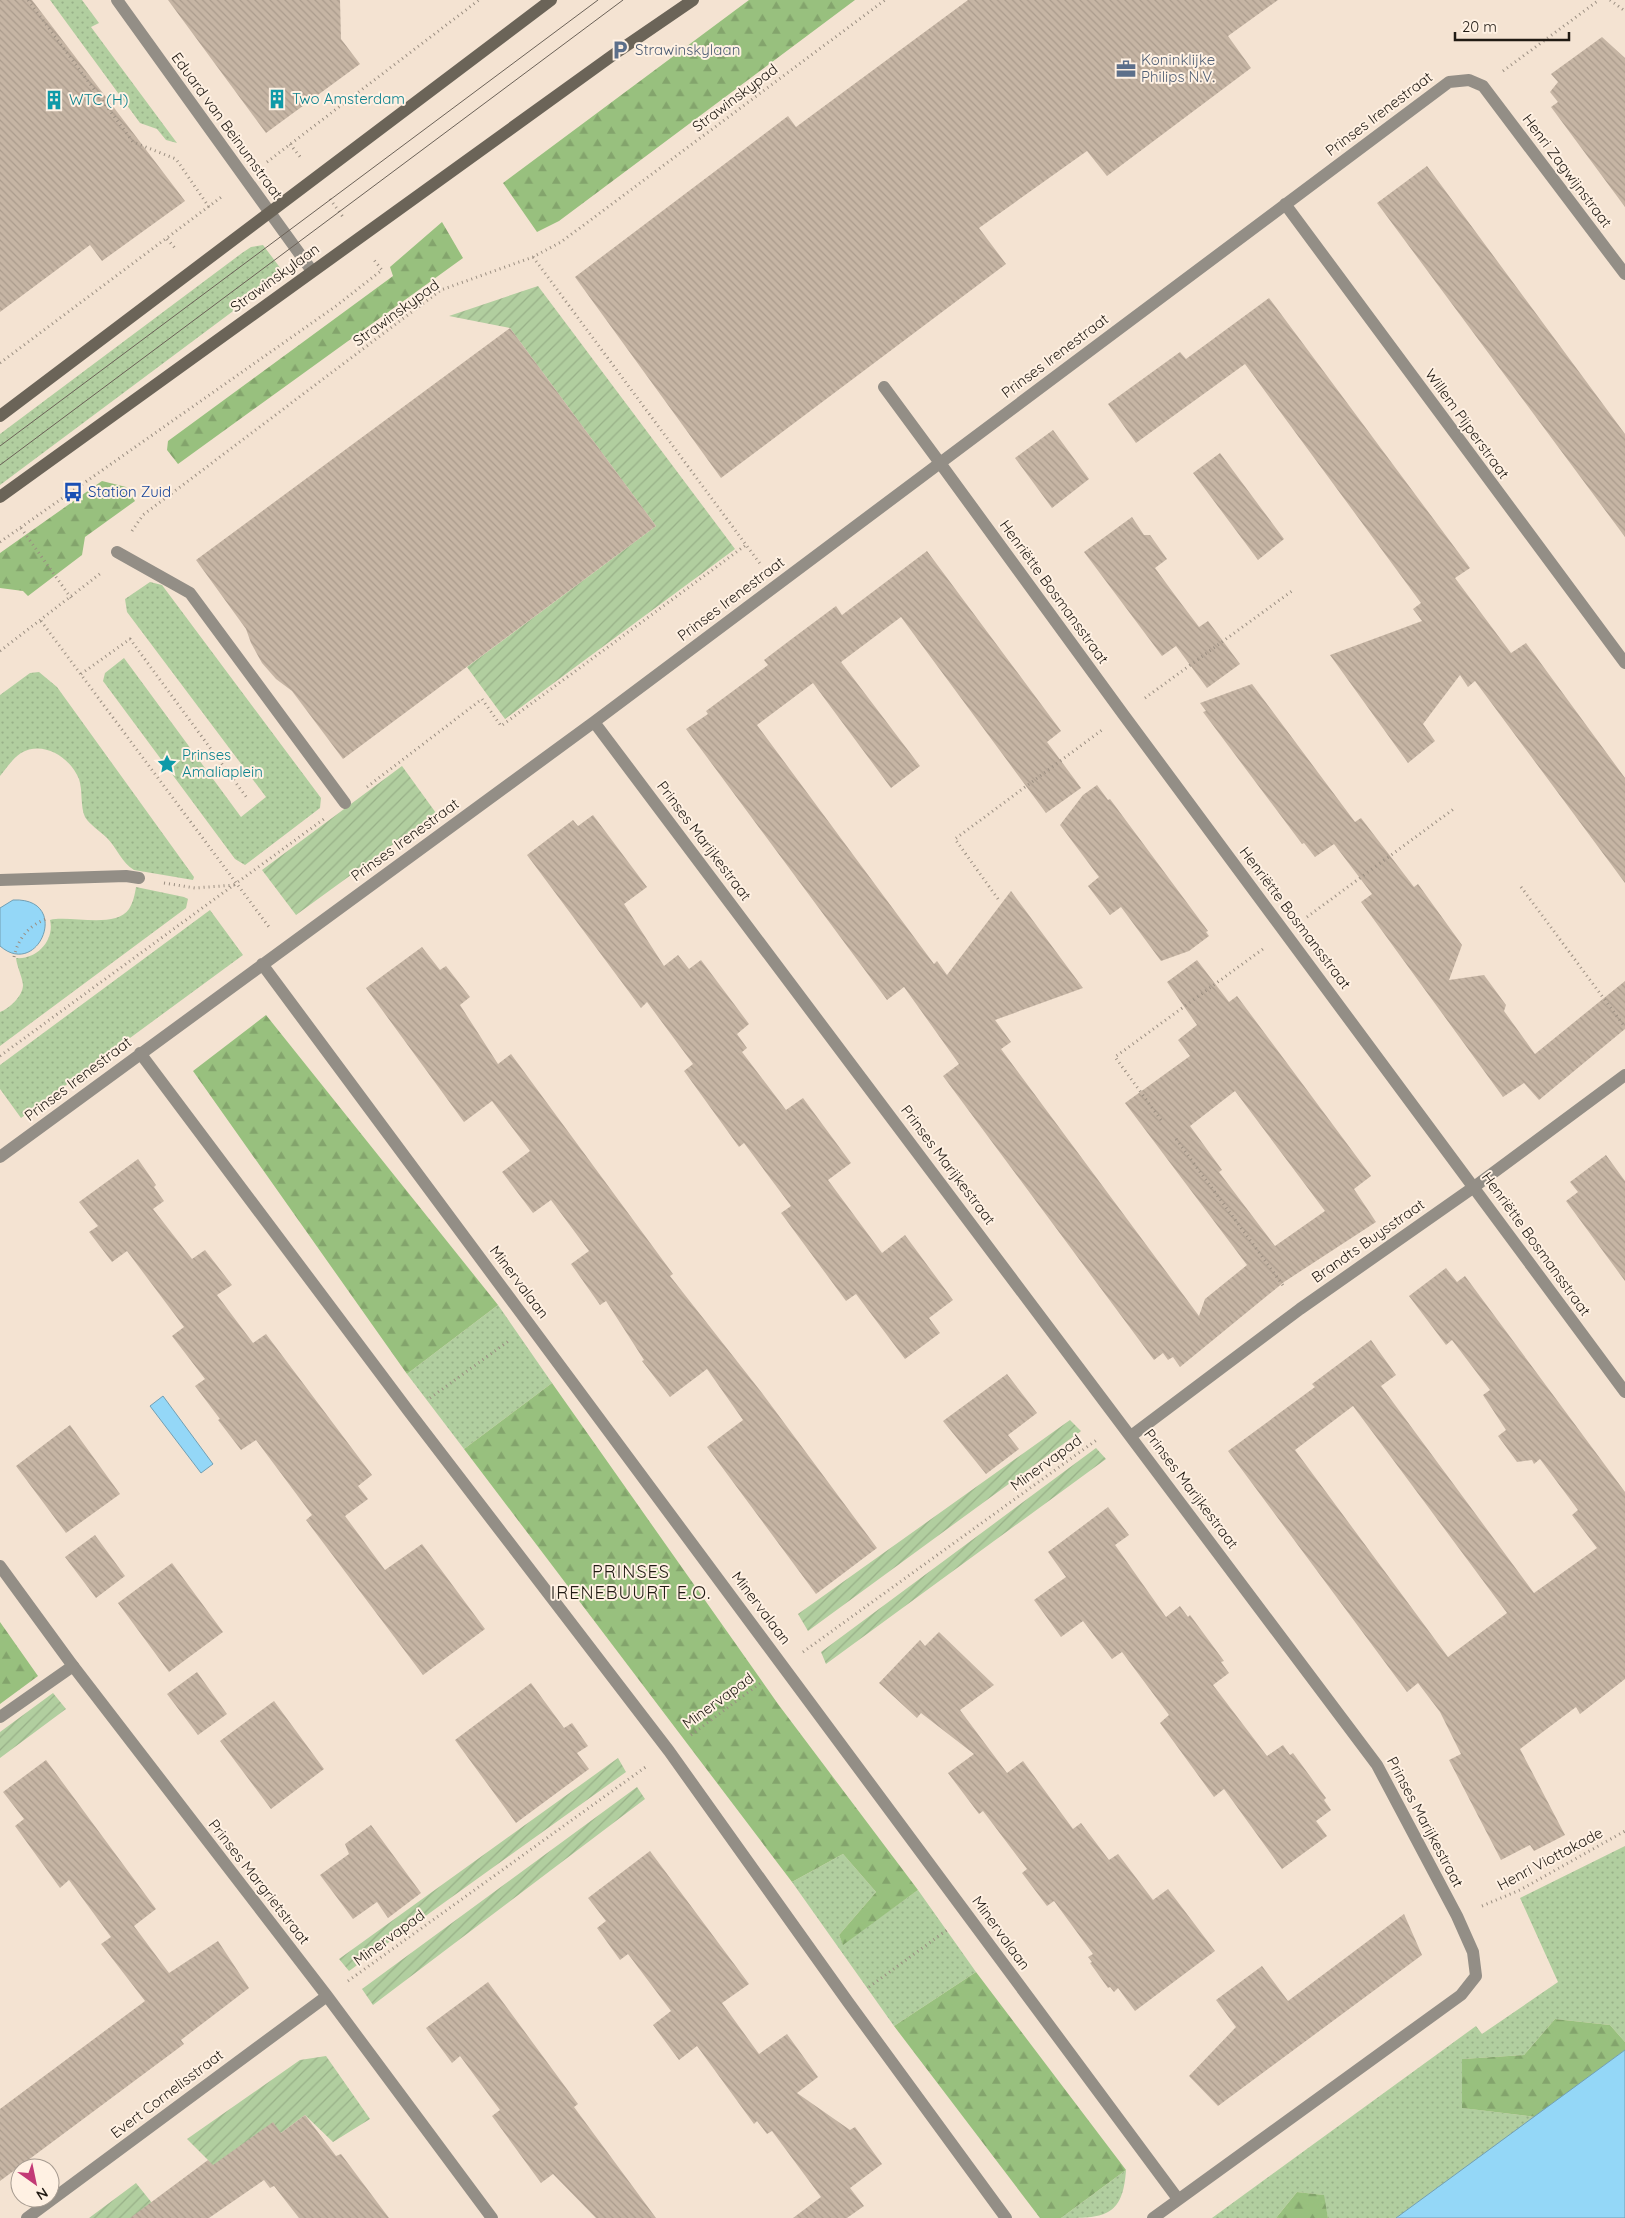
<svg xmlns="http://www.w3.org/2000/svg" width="1625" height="2218" font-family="Quicksand,sans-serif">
  <defs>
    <pattern id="grass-dots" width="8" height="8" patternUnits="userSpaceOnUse" patternTransform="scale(1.25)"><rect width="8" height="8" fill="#b1ce9f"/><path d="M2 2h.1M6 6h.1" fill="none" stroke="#98b088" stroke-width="1.8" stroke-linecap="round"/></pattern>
    <pattern id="forest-firs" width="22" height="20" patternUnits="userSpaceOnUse" patternTransform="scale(1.25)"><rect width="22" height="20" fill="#98c07e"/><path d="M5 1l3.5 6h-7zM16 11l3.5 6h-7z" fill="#83a46c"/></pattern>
    <pattern id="garden-furrows" width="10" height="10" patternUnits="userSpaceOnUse" patternTransform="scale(1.25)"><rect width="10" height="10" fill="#b1ce9f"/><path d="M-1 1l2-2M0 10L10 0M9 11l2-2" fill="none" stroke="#98b088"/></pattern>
    <pattern id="building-back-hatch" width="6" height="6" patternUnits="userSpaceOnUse" patternTransform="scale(1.25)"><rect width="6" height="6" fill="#c6b5a4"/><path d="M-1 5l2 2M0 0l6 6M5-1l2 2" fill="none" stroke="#aa9b8c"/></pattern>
  </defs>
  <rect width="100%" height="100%" fill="#f4e3d2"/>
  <path fill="url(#grass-dots)" d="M50 0H82L99 23 91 27 177 143 166 140 157 129 140 123Z
    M263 245 284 273 0 485V434L242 253 251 247Z
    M150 582 162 585 321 798 320 808 245 865 235 859 103 681 105 673 124 658 241 817 266 797 127 612 125 599Z
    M39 672 57 687 194 877 193 880 134 870C122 863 117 848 107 838 100 831 90 825 85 817 80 806 83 791 79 779 70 757 43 740 21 753 13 758 6 769 0 776V695L30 673Z
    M136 887 184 897 188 899 186 908 0 1046V1012C9 1009 23 996 23 985 22 976 17 967 16 958 37 960 55 940 50 920 70 915 116 929 129 909 133 903 135 894 136 887Z
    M210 910 243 955 21 1118 0 1089V1065Z
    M498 1305 552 1383 464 1449 407 1374Z
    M1625 1846V2042L1610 2025 1555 2019 1524 2055 1462 2059 1463 2108 1536 2117 1396 2218H1328L1323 2195 1297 2192 1276 2218H1212L1476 2026 1482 2034 1558 1982 1520 1898Z
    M843 1854 876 1892 839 1935 843 1944 918 1890 976 1972 894 2026 792 1882Z
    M1126 2170C1123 2218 1103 2218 1061 2218Z"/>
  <path fill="url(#forest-firs)" d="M749 0H855L559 221 537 232 503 183Z
    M442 222 463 258 178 464 167 450 168 441 393 276 390 267Z
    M102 481 126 487 135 501 85 537 82 555 28 596 23 591 0 588V553Z
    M266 1015 498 1305 407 1374 193 1071Z
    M552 1383 778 1704 918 1890 843 1945 839 1935 876 1892 843 1854 792 1882 464 1449Z
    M0 1622 38 1676 0 1704Z
    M976 1972 1126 2170 1061 2218H1040L894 2026Z
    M1555 2019 1610 2025 1625 2042V2050L1536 2117 1462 2108V2059L1524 2055Z
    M1297 2192 1324 2195 1328 2218H1276Z"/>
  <path fill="url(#garden-furrows)" d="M538 286 735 549 505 719 467 667 656 526 510 328 449 316Z
    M402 766 436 813 296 915 262 870Z
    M1070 1420 1081 1431 808 1631 798 1614Z
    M1096 1448 1106 1459 826 1664 821 1652Z
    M53 1693 66 1709 0 1758V1732Z
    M618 1758 626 1772 349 1971 339 1959Z
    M637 1787 645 1799 373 2005 362 1989Z
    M326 2056 370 2119 333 2142 305 2115 281 2133 225 2182 208 2160 187 2139 300 2060Z
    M136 2183 164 2218H89Z"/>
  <path fill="#94d7f7" stroke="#729fb3" d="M13 900C72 897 39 980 0 946V908Z
    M163 1396 213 1464 201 1473 150 1406Z
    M1625 2050V2218H1396Z"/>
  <path fill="url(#building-back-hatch)" fill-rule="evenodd" d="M0 0H32L185 201 102 261 90 245 0 312Z
    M168 0H340L341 39 360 64 266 133Z
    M968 0H1278L1228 36 1251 68 1107 176 1087 151 979 228 1006 264 721 478 575 277 788 116 796 127Z
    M1602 37 1625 58V207L1551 107 1558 102 1550 92 1558 82 1551 74Z
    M1427 166 1625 434V537L1377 203Z
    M1269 298 1470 568 1455 578 1511 653 1526 643 1625 778V883L1475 681 1468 687 1460 675 1423 724 1435 741 1408 763 1330 655 1422 621 1413 609 1421 603 1245 364 1136 443 1108 404 1180 352 1186 359Z
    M510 328 656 526 343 759 292 691 276 679 262 663 251 643 246 629 196 560Z
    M1053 430 1089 479 1052 508 1015 458Z
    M1220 453 1284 539 1258 560 1193 473Z
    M1132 517 1144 535H1150L1167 559 1155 568 1177 598 1199 627 1208 621 1240 664 1207 688 1176 646 1162 656 1084 552Z
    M927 551 1061 731 1047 742 1081 788 1046 813 901 617 841 662 920 766 891 788 813 683 757 725 934 964 937 961 947 975 1011 891 1083 988 995 1020 1011 1042 1001 1049 1199 1316 1205 1299 1247 1265 1125 1103 1190 1056 1178 1040 1197 1025 1167 982 1197 960 1229 1002 1237 996 1371 1176 1354 1189 1376 1222 1284 1282 1180 1367 1173 1357 1168 1360 1163 1353 1154 1360 943 1076 959 1064 904 987 887 1000 686 729 708 714 706 711 768 665 764 660 793 638 836 606 842 615ZM1235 1091 1325 1211 1275 1246 1219 1172 1222 1170 1190 1126Z
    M1252 684 1355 822 1361 818 1414 887 1418 884 1462 945 1449 980 1484 975 1506 1005 1504 1011 1535 1054 1625 981V1029L1539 1100 1524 1083 1503 1097 1361 902 1372 894 1334 844 1315 857 1304 843 1302 844 1203 712 1206 711 1200 703Z
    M1097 785 1108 800 1110 799 1208 931 1206 932 1209 936 1189 951 1161 961 1121 907 1110 915 1088 886 1099 877 1060 825 1083 795Z
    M593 815 647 887 624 904 664 966 678 955 689 969 701 960 749 1024 737 1034 747 1048 742 1052 786 1110 803 1098 851 1163 828 1180 882 1253 905 1235 953 1300 929 1318 940 1333 905 1359 856 1294 846 1301 781 1213 791 1206 744 1143 739 1147 684 1071 693 1064 647 1002 641 1008 527 855 573 820 578 826Z
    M422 947 440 970 446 966 470 997 460 1005 498 1064 511 1054 673 1274 670 1276 762 1393 877 1548 816 1594 707 1447 743 1420 707 1369 670 1397 642 1361 644 1360 606 1301 600 1305 571 1264 589 1251 551 1200 533 1213 502 1172 530 1151 492 1101 464 1122 366 988Z
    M1606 1155 1625 1181V1281L1566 1201 1578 1192 1570 1182Z
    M138 1159 156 1185 154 1187 164 1201 153 1209 192 1259 205 1250 232 1285 217 1295 253 1343 266 1334 372 1475 358 1486 368 1499 345 1516 385 1570 422 1544 485 1629 423 1675 306 1520 312 1515 256 1440 241 1450 218 1420 220 1419 195 1386 205 1379 172 1336 184 1327 127 1251 112 1262 89 1232 98 1226 79 1202Z
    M1446 1268 1457 1282 1465 1276 1625 1492V1679L1580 1714 1576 1707 1520 1749 1565 1835 1534 1851 1530 1845 1501 1860 1449 1760 1461 1754 1440 1712 1418 1683 1407 1692 1228 1451 1315 1387 1312 1384 1371 1340 1396 1375 1381 1386 1534 1593 1597 1548 1572 1515 1578 1510 1540 1459 1534 1464 1532 1460 1517 1462 1498 1436 1506 1430 1483 1395 1490 1390 1452 1340 1446 1345 1409 1296ZM1353 1406 1507 1613 1448 1657 1295 1450Z
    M1007 1374 1037 1413 1008 1435 1019 1449 986 1474 943 1421Z
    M70 1425 120 1494 66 1533 16 1466Z
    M1108 1507 1129 1535 1115 1545 1166 1617 1180 1606 1188 1617 1190 1615 1224 1661 1221 1662 1229 1673 1213 1685 1267 1756 1283 1745 1290 1755 1293 1753 1326 1798 1324 1800 1331 1810 1316 1821 1327 1836 1282 1869 1224 1789 1214 1797 1160 1723 1169 1715 1122 1652 1112 1659 1083 1621 1061 1637 1034 1600 1066 1577 1048 1552Z
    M95 1535 125 1576 96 1598 65 1557Z
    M172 1563 223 1632 169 1672 118 1603Z
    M939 1632 994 1685 960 1710 1007 1773 1023 1761 1073 1829 1081 1823 1109 1860 1118 1854 1153 1900 1168 1889 1215 1951 1135 2011 1118 1988 1114 1992 1110 1987 1108 1988 1090 1963 1092 1962 1088 1957 1093 1954 1054 1901 1047 1906 1022 1873 1027 1869 983 1811 979 1814 948 1773 974 1754 921 1713 917 1718 879 1683 920 1640 925 1646Z
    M197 1672 227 1714 198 1735 167 1694Z
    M531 1683 564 1728 572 1723 588 1746 577 1753 589 1769 516 1823 455 1740Z
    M274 1701 324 1769 271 1809 220 1741Z
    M46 1760 156 1909 134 1926 169 1973 218 1941 249 1988 181 2040 184 2044 0 2181V2109L145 2001 101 1944 111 1937 69 1880 60 1888 15 1826 24 1819 3 1792Z
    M371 1825 421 1893 388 1918 377 1902 353 1919 320 1875 349 1854 345 1844Z
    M650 1851 749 1984 722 2003 759 2054 787 2034 818 2077 797 2093 850 2130 855 2127 882 2164 850 2188 864 2206 847 2218H793L821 2197 772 2131 767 2134 757 2121 754 2124 697 2046 679 2060 653 2025 671 2011 628 1954 620 1960 597 1928 606 1921 588 1898Z
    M1404 1914 1422 1955 1218 2106 1189 2076 1236 2027 1216 2000 1262 1966 1288 2001Z
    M488 1982 578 2104 574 2107 656 2218H596L553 2174 541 2183 492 2116 500 2110 460 2056 452 2063 426 2028Z
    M305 2115 336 2156 341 2154 389 2218H299L274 2186 270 2188 264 2180 209 2218H130L208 2160 213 2165 273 2122 281 2133Z"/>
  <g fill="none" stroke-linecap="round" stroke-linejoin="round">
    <path stroke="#9a8e81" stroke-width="3" stroke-dasharray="1 4" stroke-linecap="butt" d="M28 0 133 142 176 159 209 207
      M1610 0 1625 11
      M1503 71 1599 0
      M290 144 301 158
      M267 162 479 0
      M330 199 343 217
      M167 239 175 248
      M533 257 761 565
      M0 363 224 195
      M21 528 71 598
      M132 531 143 515 441 290 533 257 561 242 885 0
      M0 542 336 306 382 270 374 260
      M41 621 269 927
      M0 651 101 573
      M81 674 130 639 247 798
      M1145 698 1292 591
      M367 787 482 699 501 726 746 545
      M164 883 195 888 235 885
      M1521 887 1625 1027
      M998 899 955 839 1102 730
      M1307 917 1455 808
      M14 957C18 938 30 924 49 918
      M0 1056 324 819
      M1161 1120 1115 1057 1263 949
      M1176 1139 1285 1288
      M430 1398 510 1340
      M803 1652 1098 1439
      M691 1735 762 1682
      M1482 1906 1520 1890 1625 1831
      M348 1981 647 1766
      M869 1987 947 1930"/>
    <path stroke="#938e86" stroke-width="12" d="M117 0 312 271
      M884 387 940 463
      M0 1717 73 1666"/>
    <path stroke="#938e86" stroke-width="12" d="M1285 204 1625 663
      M940 463 1123 714 1625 1392
      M117 552 190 593 345 803
      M594 722 1377 1765 1457 1916 1473 1952 1476 1976 1461 1995 1153 2218
      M0 880 126 876 139 878
      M262 964 1178 2199
      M140 1053 410 1413 669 1751 848 2002 1006 2218
      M0 1157 594 722 1449 82 1469 80 1483 86 1625 274
      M1131 1436 1300 1309 1474 1187 1625 1075
      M0 1566 73 1666 327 1996 492 2218
      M27 2218 327 1996"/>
    <path stroke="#6b6458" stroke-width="12" d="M0 416 551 0
      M0 497 620 50 693 0"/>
    <path stroke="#6b6157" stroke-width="1" d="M0 446 598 0
      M0 465 623 0"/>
  </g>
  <defs>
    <symbol id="parking-bare" viewBox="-9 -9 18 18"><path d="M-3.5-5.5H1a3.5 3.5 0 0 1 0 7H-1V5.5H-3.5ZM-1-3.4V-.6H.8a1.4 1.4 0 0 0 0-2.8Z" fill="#5c6f8a" stroke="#fff1e3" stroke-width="2.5" paint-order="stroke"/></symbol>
    <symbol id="office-bare" viewBox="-9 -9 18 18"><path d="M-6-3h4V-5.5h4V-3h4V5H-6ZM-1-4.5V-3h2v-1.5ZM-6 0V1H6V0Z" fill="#5c6f8a" stroke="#fff1e3" stroke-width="2.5" paint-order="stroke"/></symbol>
    <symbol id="building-bare" viewBox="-9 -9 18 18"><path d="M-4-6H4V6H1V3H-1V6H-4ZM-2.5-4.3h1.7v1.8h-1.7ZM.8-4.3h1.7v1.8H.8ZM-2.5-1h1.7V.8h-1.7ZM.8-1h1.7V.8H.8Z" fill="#0f9aa8" stroke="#fff1e3" stroke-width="2.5" paint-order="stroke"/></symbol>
    <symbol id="bus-bare" viewBox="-9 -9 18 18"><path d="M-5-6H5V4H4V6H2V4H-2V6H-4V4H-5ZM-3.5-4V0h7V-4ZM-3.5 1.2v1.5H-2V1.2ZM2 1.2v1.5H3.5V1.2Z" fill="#1a4fb4" stroke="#fff1e3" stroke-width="2.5" paint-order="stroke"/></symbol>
    <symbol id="sight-bare" viewBox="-9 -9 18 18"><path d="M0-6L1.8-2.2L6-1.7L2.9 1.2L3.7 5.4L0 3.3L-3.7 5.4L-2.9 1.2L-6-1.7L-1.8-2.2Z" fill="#0f9aa8" stroke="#fff1e3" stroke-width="2.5" paint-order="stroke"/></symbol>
  </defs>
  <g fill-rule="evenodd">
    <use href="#parking-bare" x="606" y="36" width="28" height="28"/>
    <use href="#office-bare" x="1112" y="55" width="28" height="28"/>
    <use href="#building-bare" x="263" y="85" width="28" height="28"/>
    <use href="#building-bare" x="40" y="86" width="28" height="28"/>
    <use href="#bus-bare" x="59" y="478" width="28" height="28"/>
    <use href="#sight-bare" x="153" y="750" width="28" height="28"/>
  </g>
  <g text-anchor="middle" stroke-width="4" stroke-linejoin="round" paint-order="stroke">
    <g font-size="15" fill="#4e5e75" stroke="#fff1e3" text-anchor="start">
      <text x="635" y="55">Strawinskylaan</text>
      <text x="1141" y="65">Koninklijke<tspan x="1141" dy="17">Philips N.V.</tspan></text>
    </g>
    <g font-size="15" fill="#211b14" stroke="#fff1e3">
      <text transform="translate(735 98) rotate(-37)" y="5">Strawinskypad</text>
      <text transform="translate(1379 114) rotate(-37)" y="5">Prinses Irenestraat</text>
      <text transform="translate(227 126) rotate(54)" y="5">Eduard van Beinumstraat</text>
      <text transform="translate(1567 171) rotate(53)" y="5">Henri Zagwijnstraat</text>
      <text transform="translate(275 278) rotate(-36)" y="5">Strawinskylaan</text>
      <text transform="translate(396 313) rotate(-36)" y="5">Strawinskypad</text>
      <text transform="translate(1055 356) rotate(-37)" y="5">Prinses Irenestraat</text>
      <text transform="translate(1467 424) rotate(54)" y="5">Willem Pijperstraat</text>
      <text transform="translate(1054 592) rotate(54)" y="5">Henriëtte Bosmansstraat</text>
      <text transform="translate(731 599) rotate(-37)" y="5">Prinses Irenestraat</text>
      <text transform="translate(405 840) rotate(-36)" y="5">Prinses Irenestraat</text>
      <text transform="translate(704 841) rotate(53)" y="5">Prinses Marijkestraat</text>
      <text transform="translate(1295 918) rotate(53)" y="5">Henriëtte Bosmansstraat</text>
      <text transform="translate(78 1079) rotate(-37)" y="5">Prinses Irenestraat</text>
      <text transform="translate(948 1165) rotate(53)" y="5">Prinses Marijkestraat</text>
      <text transform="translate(1368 1241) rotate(-35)" y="5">Brandts Buysstraat</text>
      <text transform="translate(1536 1244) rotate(54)" y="5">Henriëtte Bosmansstraat</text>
      <text transform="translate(519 1282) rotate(53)" y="5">Minervalaan</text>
      <text transform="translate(1046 1463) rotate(-36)" y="5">Minervapad</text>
      <text transform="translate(1191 1489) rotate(53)" y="5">Prinses Marijkestraat</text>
      <text transform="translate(761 1608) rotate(53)" y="5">Minervalaan</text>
      <text transform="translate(718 1701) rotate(-36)" y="5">Minervapad</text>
      <text transform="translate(1425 1822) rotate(62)" y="5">Prinses Marijkestraat</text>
      <text transform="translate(1550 1859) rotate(-28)" y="5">Henri Viottakade</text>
      <text transform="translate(259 1882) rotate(52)" y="5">Prinses Margrietstraat</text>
      <text transform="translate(1001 1933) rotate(54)" y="5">Minervalaan</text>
      <text transform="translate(389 1938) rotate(-36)" y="5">Minervapad</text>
      <text transform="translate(167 2094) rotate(-37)" y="5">Evert Cornelisstraat</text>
    </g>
    <g font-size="15" fill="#0d838f" stroke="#fff1e3" text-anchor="start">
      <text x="292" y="104">Two Amsterdam</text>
      <text x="69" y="105">WTC (H)</text>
      <text x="182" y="760">Prinses<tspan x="182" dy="17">Amaliaplein</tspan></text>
    </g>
    <g font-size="15" fill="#164399" stroke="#fff1e3" text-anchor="start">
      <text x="88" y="497">Station Zuid</text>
    </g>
    <g font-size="18" letter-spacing="1" fill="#211b14" stroke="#fff1e3">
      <text x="631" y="1578">PRINSES<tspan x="631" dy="21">IRENEBUURT E.O.</tspan></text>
    </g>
  </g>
  <g transform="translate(35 2183) rotate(147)"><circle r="24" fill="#fff1e3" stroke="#a69b90"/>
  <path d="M0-4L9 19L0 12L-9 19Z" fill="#c33a76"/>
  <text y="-8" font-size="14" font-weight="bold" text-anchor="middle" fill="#211b14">N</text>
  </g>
  <path d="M1455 32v8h114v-8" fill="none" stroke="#211b14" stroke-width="2.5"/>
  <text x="1462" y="32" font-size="15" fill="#211b14" stroke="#fff1e3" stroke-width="4" paint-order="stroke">20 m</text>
</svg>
